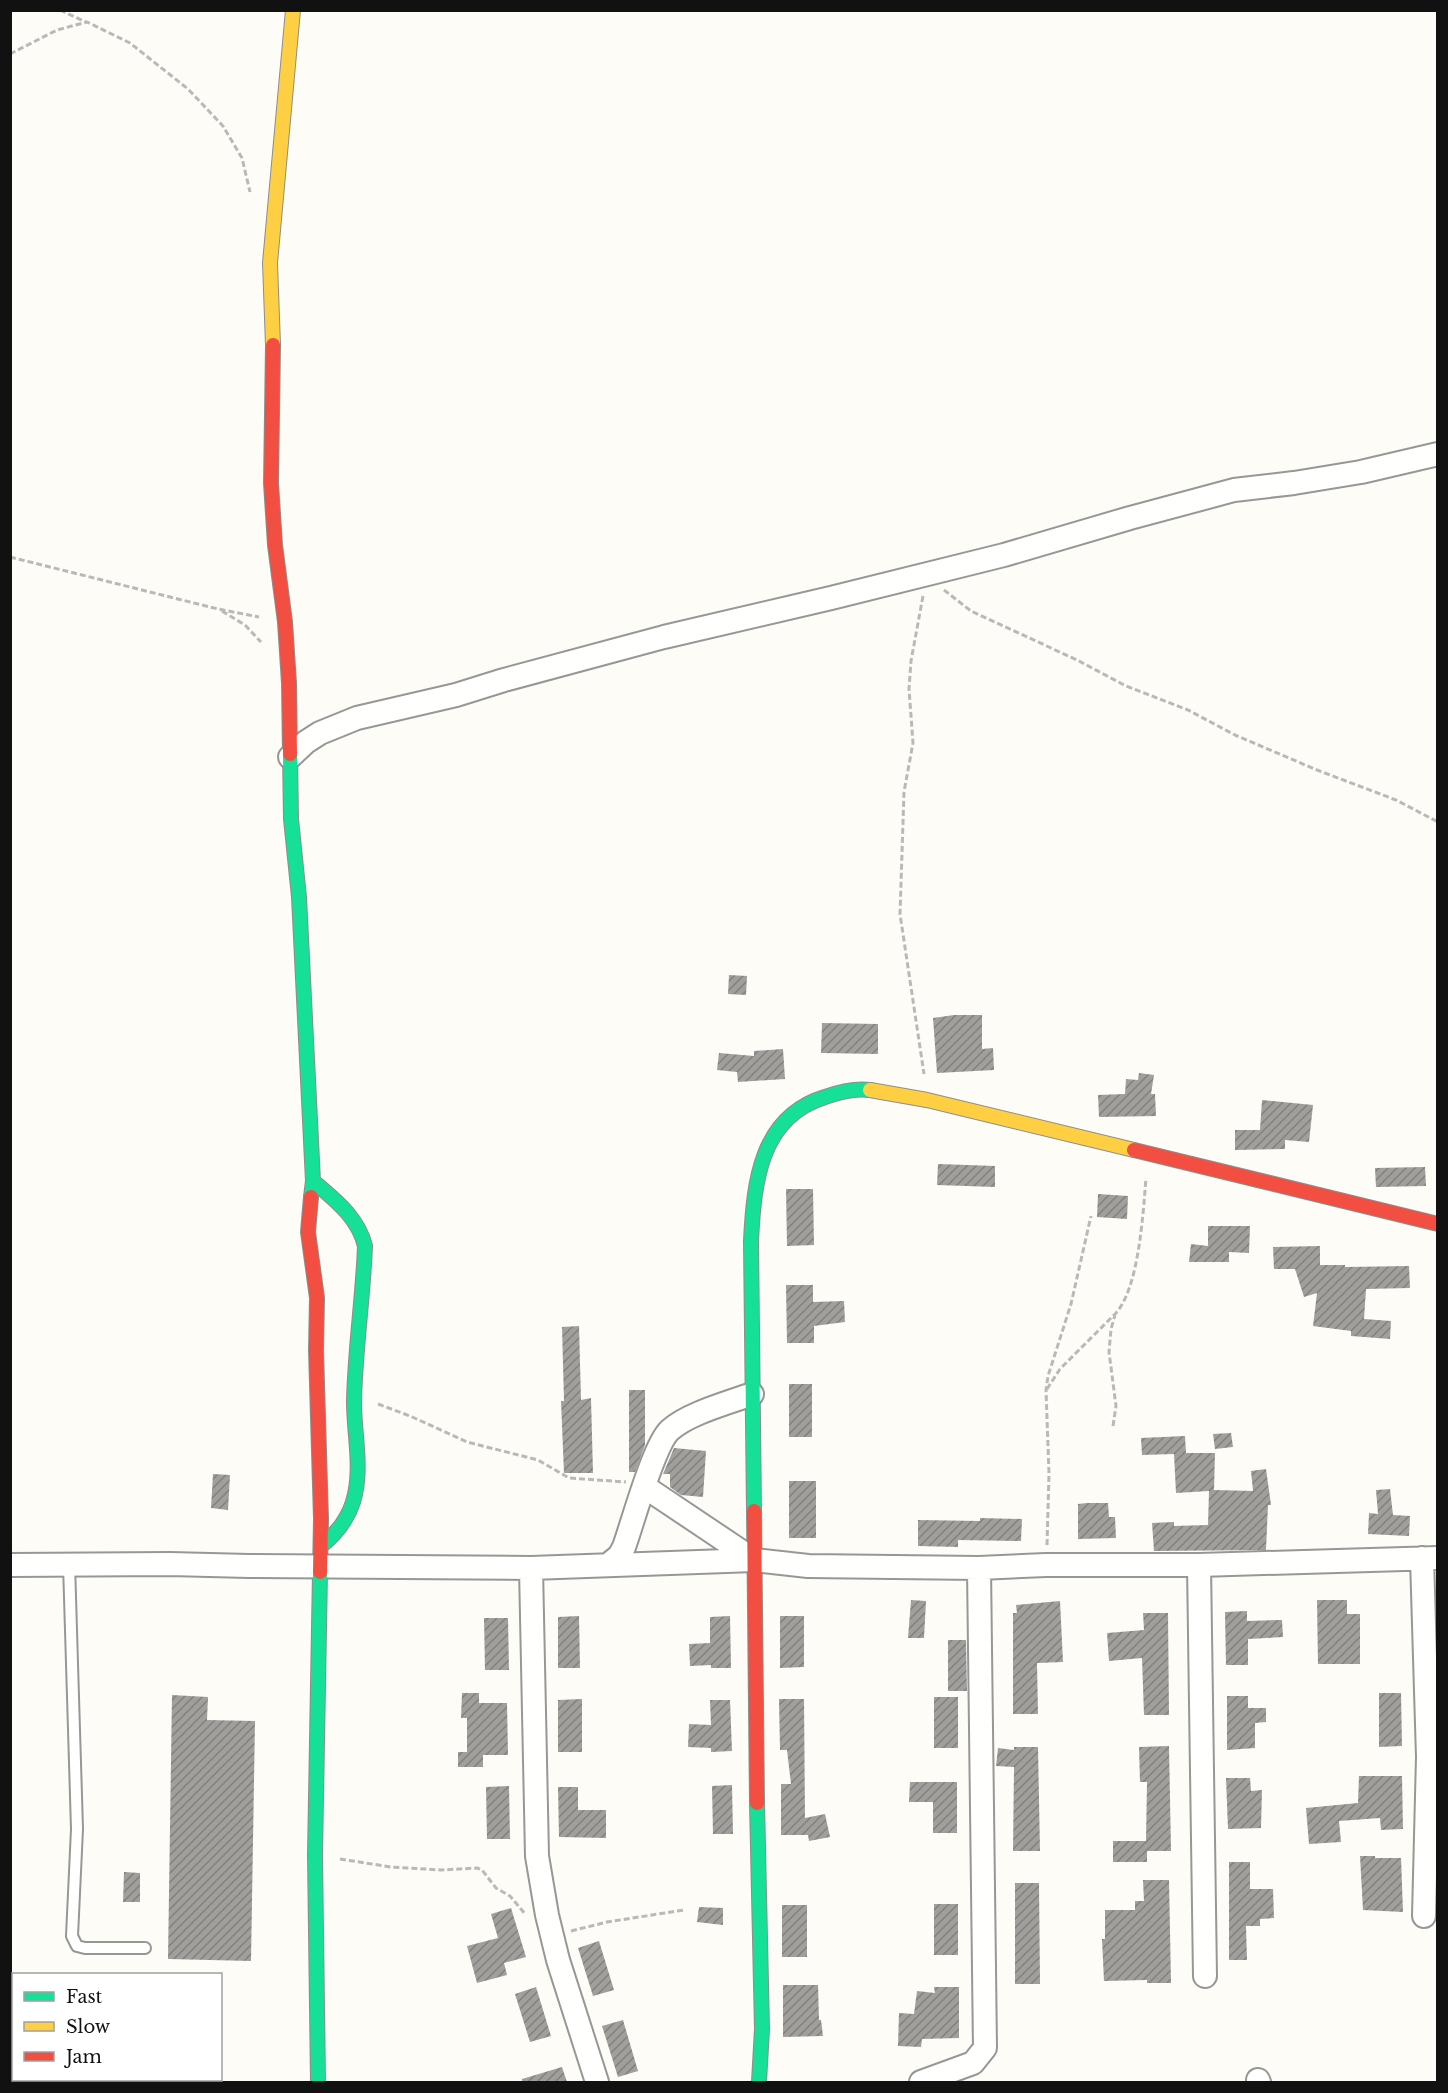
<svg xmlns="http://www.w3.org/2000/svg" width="1448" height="2093" font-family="'Libre Baskerville',serif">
  <defs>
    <pattern id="building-hatch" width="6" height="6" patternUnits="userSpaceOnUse" patternTransform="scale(1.5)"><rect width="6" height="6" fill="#a19f9c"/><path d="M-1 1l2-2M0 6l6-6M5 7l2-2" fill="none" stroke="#82807e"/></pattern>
  </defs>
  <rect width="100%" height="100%" fill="#fdfcf7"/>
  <path fill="url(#building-hatch)" d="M729 975 747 976 746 995 728 994Z
    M954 1015H982V1049L993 1048 994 1070 937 1073 933 1018Z
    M822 1023 878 1024V1054L821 1053Z
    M783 1049 785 1079 738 1082 737 1072 717 1070 719 1053 754 1056V1051Z
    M1139 1073 1154 1075 1151 1094H1155L1156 1116 1099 1117 1098 1095 1125 1094 1126 1079 1138 1080Z
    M1262 1100 1313 1105 1309 1142 1285 1140V1149L1235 1150V1130H1260Z
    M938 1164 995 1166V1187L937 1185Z
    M1425 1167 1426 1186 1376 1187 1375 1168Z
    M786 1189H813L814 1245 787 1246Z
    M1098 1194 1128 1196 1127 1219 1097 1217Z
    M1208 1226H1250L1249 1253 1229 1252V1262H1189L1191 1244 1208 1246Z
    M1320 1246V1265H1345V1267L1409 1266 1410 1288 1366 1289 1364 1319 1391 1321 1390 1339 1351 1336V1331L1313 1326 1317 1293 1304 1297 1295 1269H1274L1273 1247Z
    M786 1285H813V1302L844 1301 845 1322 814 1326V1343H787Z
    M579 1326 581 1400 591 1398 593 1473H564L561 1401H564L562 1327Z
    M789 1384H812V1437H789Z
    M629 1390H645V1445L635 1472H629Z
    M1231 1433 1233 1447 1215 1449 1213 1434Z
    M1185 1436 1186 1453H1215L1214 1490 1253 1491 1251 1471 1266 1469 1271 1505H1268L1266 1550 1154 1551 1152 1523 1174 1522V1526L1208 1525 1209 1491 1176 1493 1174 1454 1142 1455 1141 1438Z
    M674 1448 706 1451 703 1497 681 1495 670 1487V1474H663Z
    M213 1474 230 1475 228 1510 211 1508Z
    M789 1481H816V1538H789Z
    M1390 1489 1393 1515 1410 1516 1409 1536 1368 1534 1369 1513 1378 1514 1376 1490Z
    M1087 1503H1108L1109 1517H1115L1116 1538 1078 1539V1504Z
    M980 1518 1022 1519 1021 1541 958 1540V1547L918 1546V1520L980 1521Z
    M911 1600 926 1601 924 1638H908Z
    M1317 1600H1347V1614H1360V1664H1318Z
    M1060 1601 1063 1662 1037 1663 1038 1714H1013V1613H1017L1016 1605Z
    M1247 1611V1621L1282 1620 1283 1637 1248 1639V1665H1226L1225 1612Z
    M1143 1613H1168L1169 1715H1144L1142 1658 1109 1661 1107 1633 1144 1630Z
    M579 1616 580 1668H558V1617Z
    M730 1616 731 1668H711V1665L690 1666 689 1644 710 1643V1617Z
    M780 1616H804V1667L780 1668Z
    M484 1618H508L509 1670H485Z
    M948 1640H966L967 1691H948Z
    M462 1693H479V1703H507L508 1755H483V1767H458V1752H467V1718H461Z
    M1379 1693H1401L1402 1746 1379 1747Z
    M172 1695 208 1697 207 1720 255 1721 251 1961 168 1959Z
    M1227 1696H1248V1708H1266V1722L1255 1723V1748L1227 1750Z
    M934 1697H958V1748H934Z
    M582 1699V1752H558V1700Z
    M779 1699H804L805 1818 825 1814 830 1837 809 1841 808 1835H781V1784H791L787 1750H780Z
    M710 1700H730L732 1751 711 1752V1748L688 1747 689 1724 711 1725Z
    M1169 1746 1171 1851H1147V1862H1113V1841H1146L1147 1782H1140L1139 1747Z
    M1014 1747H1038L1040 1851H1013L1014 1767 996 1766 998 1748 1014 1750Z
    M1359 1776H1402L1403 1829 1381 1830 1380 1818 1339 1821 1341 1842 1309 1844 1306 1808 1358 1803Z
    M1226 1778H1250L1251 1791 1262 1790 1261 1828 1228 1829Z
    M910 1782H957V1833H933V1802H909Z
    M732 1785 733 1834H713L712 1786Z
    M509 1786 510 1839H487L486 1787Z
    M558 1787H578V1810H606V1838L559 1837Z
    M1360 1856H1375V1858H1401L1403 1912 1363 1910Z
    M1229 1862H1250V1889H1273L1274 1918 1260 1919V1926H1246L1247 1960H1229Z
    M124 1872 140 1873V1902H123Z
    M1143 1880H1169L1171 1983H1147V1980L1104 1981 1102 1939H1105V1910H1135V1901H1144Z
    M1015 1883H1039L1040 1984H1015Z
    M934 1904H958V1955H934Z
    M782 1905H807V1957H782Z
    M699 1907 723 1908V1925L697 1922Z
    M511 1908 526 1957 504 1963 507 1975 477 1983 467 1946 498 1938 491 1914Z
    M599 1941 614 1990 593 1996 578 1948Z
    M783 1985H818L819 2020H821L823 2036 783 2037Z
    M536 1987 551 2036 530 2042 515 1994Z
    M934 1987H959V2038L922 2039 921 2047 898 2046 899 2013 914 2014 917 1991 935 1993Z
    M623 2020 638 2071 618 2077 602 2026Z
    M562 2067 567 2082H522V2079Z"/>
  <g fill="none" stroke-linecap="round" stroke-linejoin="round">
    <defs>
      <path id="lane" d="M69 1564 77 1829 72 1936 77 1946 85 1948H145"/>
      <path id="street" d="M290 757 306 742 320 733 357 718 456 695 504 680 664 637 831 598 1004 555 1130 518 1234 490 1294 483 1361 472 1438 454
        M645 1487 754 1560
        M1422 1558 1428 1757 1424 1916
        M609 1564 619 1556 624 1547C633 1522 654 1444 670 1430 689 1413 728 1403 752 1394
        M10 1565 170 1564 249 1566 531 1568 754 1560 808 1566 979 1568 1046 1565H1199L1438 1558
        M1199 1565 1205 1976
        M531 1568 537 1856 547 1915 558 1960 597 2082
        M1258 2080 1259 2082
        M921 2082 973 2063 985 2048 979 1568"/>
      <path id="fast" d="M290 754 291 819 299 897 313 1181 311 1197
        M313 1181C335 1200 358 1217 365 1246 363 1298 355 1350 354 1402 354 1435 363 1469 353 1502 347 1521 336 1534 321 1546
        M754 1511 751 1241C754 1182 760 1117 825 1097 839 1092 855 1088 870 1090
        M757 1803 762 2029 759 2082
        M318 2082 315 1855 320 1572"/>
      <path id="slow" d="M273 345 270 263 293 10
        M870 1090 927 1100 1134 1150"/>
      <path id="jam" d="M273 345 271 483 275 545 285 622 289 683 290 754
        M1134 1150 1438 1224
        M311 1197 308 1232 317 1298 316 1350 321 1519 320 1572
        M754 1511 757 1803"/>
    </defs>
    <use href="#lane" stroke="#979795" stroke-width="14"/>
    <use href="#street" stroke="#979795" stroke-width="26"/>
    <use href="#fast" stroke="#8e8d8b" stroke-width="16"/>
    <use href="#slow" stroke="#8e8d8b" stroke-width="16"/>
    <use href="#jam" stroke="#8e8d8b" stroke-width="16"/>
    <path stroke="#b9b9b8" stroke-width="3" stroke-dasharray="6 3" stroke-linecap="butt" d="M60 10 86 22
      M10 54 57 30 87 22 130 43 188 89 223 126 242 158 250 192
      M10 557 218 609 259 617
      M944 590 971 611 1077 660 1126 686 1188 710 1235 735 1317 770 1396 800 1438 822
      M923 596 911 661 909 689 913 743 904 792 900 914 924 1074
      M222 611 245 625 261 642
      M1047 1389 1060 1369 1116 1313C1139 1287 1143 1214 1146 1178
      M378 1404 410 1416 467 1442 538 1460 569 1478 626 1482
      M1113 1426 1116 1406 1109 1352 1111 1329 1115 1315
      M1047 1545 1049 1474 1046 1390 1048 1376 1071 1304 1091 1216
      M340 1859 391 1867 441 1870 477 1868 482 1870 496 1888 510 1896 526 1915
      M571 1931 607 1922 684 1910"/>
    <use href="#lane" stroke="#fffffe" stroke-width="10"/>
    <use href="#street" stroke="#fffffe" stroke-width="22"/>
    <use href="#fast" stroke="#16e098" stroke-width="14"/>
    <use href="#slow" stroke="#ffcf43" stroke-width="14"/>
    <use href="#jam" stroke="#f24e42" stroke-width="14"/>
  </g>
  <rect width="1448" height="2093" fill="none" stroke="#111111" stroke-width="24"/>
  <rect x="12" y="1973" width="210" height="108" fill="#ffffff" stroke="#a0a0a0" stroke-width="1.5"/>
  <rect x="24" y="1992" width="30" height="9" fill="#16e098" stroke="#a0a0a0" stroke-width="1.5"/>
  <text x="66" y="2003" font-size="18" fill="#111111">Fast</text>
  <rect x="24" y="2022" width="30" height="9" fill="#ffcf43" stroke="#a0a0a0" stroke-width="1.5"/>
  <text x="66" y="2033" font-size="18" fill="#111111">Slow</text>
  <rect x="24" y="2052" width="30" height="9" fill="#f24e42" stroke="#a0a0a0" stroke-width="1.5"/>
  <text x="66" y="2063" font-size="18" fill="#111111">Jam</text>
</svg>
